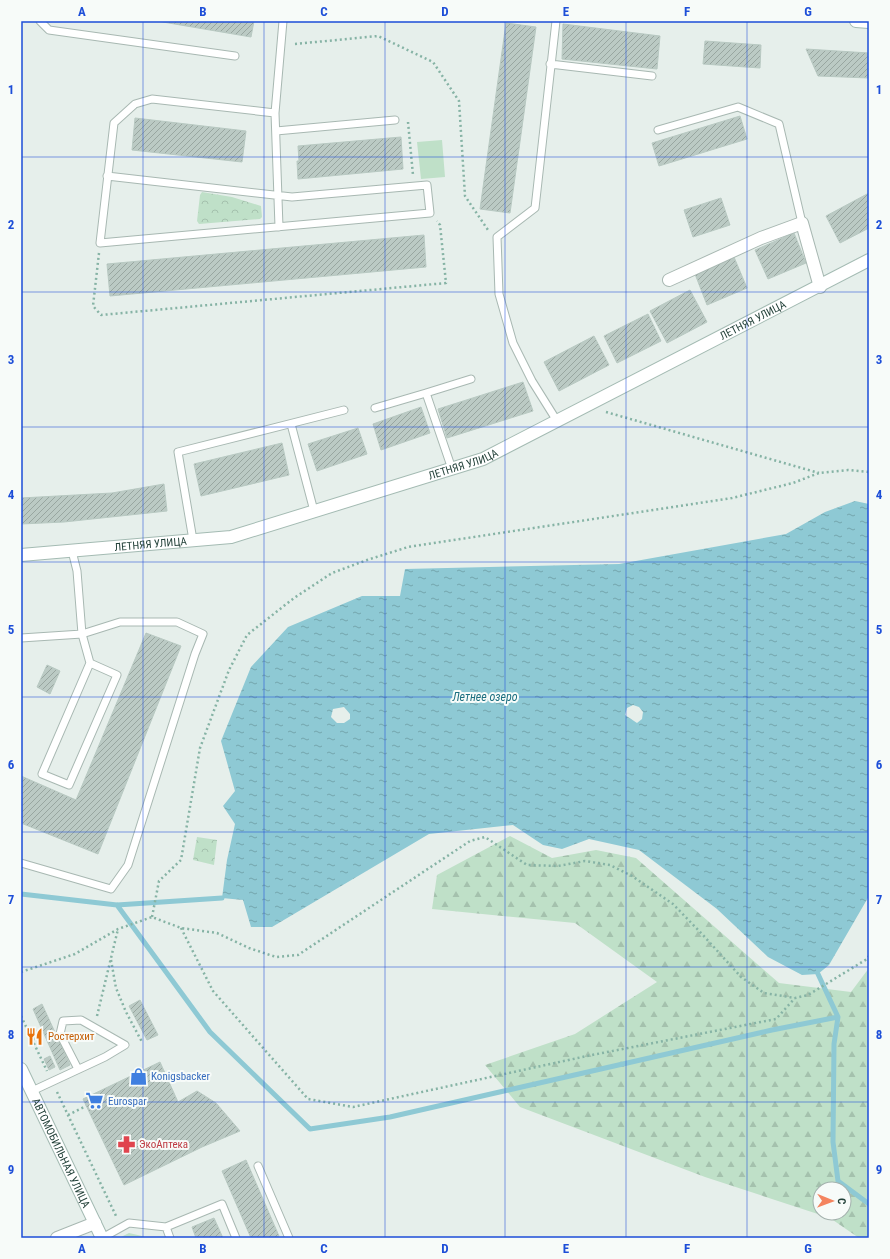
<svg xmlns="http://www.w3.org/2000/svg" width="890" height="1259" font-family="'Roboto Condensed',sans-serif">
  <defs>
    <pattern id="forest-firs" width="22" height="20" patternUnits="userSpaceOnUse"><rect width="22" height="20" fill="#bfe0c8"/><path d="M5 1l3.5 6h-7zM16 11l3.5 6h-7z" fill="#a4c1ad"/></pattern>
    <pattern id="park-crowns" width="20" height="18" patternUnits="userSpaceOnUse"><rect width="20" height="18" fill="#bfe0c8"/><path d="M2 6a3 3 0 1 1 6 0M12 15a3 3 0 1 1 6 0" fill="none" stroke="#a4c1ad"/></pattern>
    <pattern id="water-ripples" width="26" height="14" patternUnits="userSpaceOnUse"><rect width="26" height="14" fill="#8ec9d4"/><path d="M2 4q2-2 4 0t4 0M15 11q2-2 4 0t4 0" fill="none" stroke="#74a5ad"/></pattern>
    <pattern id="building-hatch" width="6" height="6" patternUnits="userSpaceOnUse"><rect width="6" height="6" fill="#bbcac4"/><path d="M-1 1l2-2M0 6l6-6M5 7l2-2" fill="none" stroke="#98a6a0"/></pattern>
  </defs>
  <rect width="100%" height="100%" fill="#e6efeb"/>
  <path fill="#bfe0c8" d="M442 140 445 177 421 179 417 142Z
    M129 1233 142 1236 143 1238H119Z"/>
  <path fill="url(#forest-firs)" fill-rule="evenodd" d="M510 836 552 858 596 850 636 858 779 983 851 992 869 968V1238H859L830 1218 705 1177 520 1107 485 1065 575 1034 657 982 575 923 432 909 437 875ZM820 1189H844V1213H820Z"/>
  <path fill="url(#park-crowns)" d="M202 192 232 197 261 206 262 217 260 219 199 224 197 221 200 195Z
    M197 837 217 840 214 865 193 860Z"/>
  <path fill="url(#water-ripples)" fill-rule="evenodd" d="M855 501 869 504V896L829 965 818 974 802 975 768 957 717 909 639 850 589 839 562 849 543 845 513 825 429 834 272 927H251L243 900 222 898 227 860 235 824 223 806 235 791 221 741 251 667 288 627 362 596H400L405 569 619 564 786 534 825 512ZM633 705 639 707 643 712 642 719 637 723 625 715 627 708ZM344 707 350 714V719L344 723H337L331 717 333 709Z"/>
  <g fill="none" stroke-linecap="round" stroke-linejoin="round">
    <path stroke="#8ec9d4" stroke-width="5" d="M21 894 117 905 222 898
      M117 905 210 1032 310 1129 390 1117 772 1030 838 1017
      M818 974 838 1017 834 1044 833 1142 838 1181 869 1204"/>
  </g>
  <path fill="url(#building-hatch)" stroke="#b8c9c2" d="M157 21H254L251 37Z
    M506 23 536 27 510 213 480 209Z
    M563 24 660 36 657 69 562 59Z
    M705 41 761 45 760 68 703 64Z
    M806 49 869 53V78L818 76Z
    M740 116 747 139 659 166 652 143Z
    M135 118 246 131 242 162 132 150Z
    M401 137 403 169 298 179 297 161H299L298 146Z
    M869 193V228L840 243 826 216Z
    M721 198 730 225 693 237 684 210Z
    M794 233 806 263 768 279 755 250Z
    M424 235 426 267 110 296 107 264Z
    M734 257 747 288 707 305 695 274Z
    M690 290 707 322 667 343 650 311Z
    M648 314 661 341 617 363 604 336Z
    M594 336 609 365 559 391 544 362Z
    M523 382 533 411 447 438 438 409Z
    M421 407 430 433 381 450 373 424Z
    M358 428 367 454 317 471 308 444Z
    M282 443 289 475 201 496 194 464Z
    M164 484 167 511 64 522 21 524V498L112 493Z
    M146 633 181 646 98 854 21 823V776L76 800Z
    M47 665 60 671 50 694 37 687Z
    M140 1000 158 1035 147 1040 129 1006Z
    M42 1004 70 1065 60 1070 33 1009Z
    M35 1028 39 1038 34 1040 30 1030Z
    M50 1056 55 1067 49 1070 44 1059Z
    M160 1062 178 1102 197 1091 216 1103 240 1131 202 1147 124 1185 83 1099Z
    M246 1160 279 1236 274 1238H251L222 1171Z
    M214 1218 223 1238H196L192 1227Z"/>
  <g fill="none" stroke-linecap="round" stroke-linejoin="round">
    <defs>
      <path id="lane" d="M40 21 49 30 235 56
        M556 21 535 208 497 237 499 294 513 343 532 381 557 421
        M550 64 652 76
        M658 130 738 107 779 124 802 223
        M276 131 395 120
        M107 176 292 197 427 185 430 213 100 243 114 123 135 104 152 99 275 113
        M279 227 275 113 283 21
        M426 393 471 379
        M375 408 426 393 452 469
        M291 424 314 511
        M193 540 178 452 344 410
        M21 638 82 634 90 663 117 675 69 785 42 774 90 663
        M21 863 111 889 128 865 195 654 203 634 177 622H120L82 634 77 571 72 551
        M32 1091 105 1057 125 1045 81 1020 63 1021 60 1034 78 1069
        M258 1166 289 1238
        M166 1227 222 1204 236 1238
        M102 1238 129 1223 166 1227 170 1238"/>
      <path id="street" d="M669 280 761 238 802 223 820 287
        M57 1238 95 1223"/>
      <g id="secondary">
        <path d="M856 21 869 22"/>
        <path id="s1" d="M21 555 231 537 483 459 869 260"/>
        <path id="s2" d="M21 1069 102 1238"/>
      </g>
    </defs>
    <use href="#lane" stroke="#a8b8b2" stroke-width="9"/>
    <use href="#street" stroke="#a8b8b2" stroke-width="14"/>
    <use href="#secondary" stroke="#a4bbb3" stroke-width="14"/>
    <path stroke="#86b3a5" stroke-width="2.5" stroke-dasharray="2 3" stroke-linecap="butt" d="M295 44 378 36 433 62 459 101 465 196 488 230
      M408 122 413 175
      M99 253 93 306 101 315 446 283 440 225 437 221
      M606 412 819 473
      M152 917 159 881 181 860 200 748 229 670 247 635 294 598 332 573 367 560 408 547 732 498 793 483 819 473 848 470 869 472
      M181 928 213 991 308 1099 353 1107 587 1056 776 1019 795 998
      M111 960 116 988 126 1012 142 1042
      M21 972 75 954 118 929 152 917 181 928 217 933 249 948 276 957 298 955 470 841 485 837 527 865 558 866 585 861 610 865 632 876 673 904 702 934 741 977 764 993 795 998 808 995 867 959 869 956
      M21 1016 47 1071
      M97 1016 118 929
      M57 1092 117 1218
      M68 1115 86 1106"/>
    <use href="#lane" stroke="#fff" stroke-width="7"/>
    <use href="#street" stroke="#fff" stroke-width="12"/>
    <use href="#secondary" stroke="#fff" stroke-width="12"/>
  </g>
  <path fill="none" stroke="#1d4ed8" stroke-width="1" stroke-opacity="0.55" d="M143 21V1238M264 21V1238M385 21V1238M505 21V1238M626 21V1238M747 21V1238M21 157H869M21 292H869M21 427H869M21 562H869M21 697H869M21 832H869M21 967H869M21 1102H869"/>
  <defs>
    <symbol id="restaurant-bare" viewBox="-9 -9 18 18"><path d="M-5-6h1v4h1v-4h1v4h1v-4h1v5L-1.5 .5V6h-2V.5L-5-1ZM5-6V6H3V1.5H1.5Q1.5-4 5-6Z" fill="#e8710a" stroke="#f7fbf9" stroke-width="2.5" paint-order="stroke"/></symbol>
    <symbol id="shop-bare" viewBox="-9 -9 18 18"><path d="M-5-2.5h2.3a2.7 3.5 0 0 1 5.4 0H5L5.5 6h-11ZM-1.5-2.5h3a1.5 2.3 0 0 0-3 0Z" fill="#3f7fe0" stroke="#f7fbf9" stroke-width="2.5" paint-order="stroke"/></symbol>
    <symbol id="supermarket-bare" viewBox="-9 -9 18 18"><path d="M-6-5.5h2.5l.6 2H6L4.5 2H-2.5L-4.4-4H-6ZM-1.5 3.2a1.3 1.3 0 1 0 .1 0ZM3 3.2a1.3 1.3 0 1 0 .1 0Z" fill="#3f7fe0" stroke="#f7fbf9" stroke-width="2.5" paint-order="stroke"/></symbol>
    <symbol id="pharmacy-bare" viewBox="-9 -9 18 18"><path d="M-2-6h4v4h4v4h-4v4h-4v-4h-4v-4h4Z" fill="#e0444e" stroke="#f7fbf9" stroke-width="2.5" paint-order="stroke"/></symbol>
  </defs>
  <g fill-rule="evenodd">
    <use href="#restaurant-bare" x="22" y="1024" width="25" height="25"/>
    <use href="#shop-bare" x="126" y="1064" width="25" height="25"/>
    <use href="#supermarket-bare" x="82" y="1088" width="25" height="25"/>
    <use href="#pharmacy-bare" x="114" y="1132" width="25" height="25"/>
  </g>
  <g text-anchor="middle" stroke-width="4" stroke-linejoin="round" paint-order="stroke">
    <g font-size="11" fill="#24423a" stroke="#f7fbf9">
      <text dy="4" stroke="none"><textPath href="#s1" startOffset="778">ЛЕТНЯЯ УЛИЦА</textPath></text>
      <text dy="4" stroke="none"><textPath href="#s1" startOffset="454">ЛЕТНЯЯ УЛИЦА</textPath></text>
      <text dy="4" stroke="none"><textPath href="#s1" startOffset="130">ЛЕТНЯЯ УЛИЦА</textPath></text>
      <text dy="4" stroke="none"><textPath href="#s2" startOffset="93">АВТОМОБИЛЬНАЯ УЛИЦА</textPath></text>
    </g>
    <g font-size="11" fill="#c56008" stroke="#f7fbf9" text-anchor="start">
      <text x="48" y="1040">Ростерхит</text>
    </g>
    <g font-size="11" fill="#366cbe" stroke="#f7fbf9" text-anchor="start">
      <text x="151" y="1080">Konigsbacker</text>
      <text x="108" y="1105">Eurospar</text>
    </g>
    <g font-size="11" fill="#be3a42" stroke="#f7fbf9" text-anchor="start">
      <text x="139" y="1148">ЭкоАптека</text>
    </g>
    <g font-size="12" font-style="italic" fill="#1c6f80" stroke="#f7fbf9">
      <text x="485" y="701">Летнее озеро</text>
    </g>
  </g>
  <rect width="890" height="1259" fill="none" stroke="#f7fbf9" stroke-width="44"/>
  <g transform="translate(832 1201) rotate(91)"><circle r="19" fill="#f7fbf9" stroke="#a3b1ad"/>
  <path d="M0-3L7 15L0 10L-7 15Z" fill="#f4845f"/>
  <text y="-6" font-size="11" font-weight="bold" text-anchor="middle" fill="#24423a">С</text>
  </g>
  <rect x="22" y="22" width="846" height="1215" fill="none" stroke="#1d4ed8" stroke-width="1.5"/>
  <g font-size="13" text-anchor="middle" font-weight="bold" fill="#1d4ed8">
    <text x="82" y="16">A</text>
    <text x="203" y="16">B</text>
    <text x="324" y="16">C</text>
    <text x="445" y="16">D</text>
    <text x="566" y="16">E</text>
    <text x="687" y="16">F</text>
    <text x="808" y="16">G</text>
    <text x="11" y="94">1</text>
    <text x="879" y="94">1</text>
    <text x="11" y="229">2</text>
    <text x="879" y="229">2</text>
    <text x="11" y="364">3</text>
    <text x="879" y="364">3</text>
    <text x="11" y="499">4</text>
    <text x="879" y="499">4</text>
    <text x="11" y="634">5</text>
    <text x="879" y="634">5</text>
    <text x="11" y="769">6</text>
    <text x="879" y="769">6</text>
    <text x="11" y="904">7</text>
    <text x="879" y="904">7</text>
    <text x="11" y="1039">8</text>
    <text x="879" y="1039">8</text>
    <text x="11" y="1174">9</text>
    <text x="879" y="1174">9</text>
    <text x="82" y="1253">A</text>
    <text x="203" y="1253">B</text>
    <text x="324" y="1253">C</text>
    <text x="445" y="1253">D</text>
    <text x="566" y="1253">E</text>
    <text x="687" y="1253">F</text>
    <text x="808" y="1253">G</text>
  </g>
</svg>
